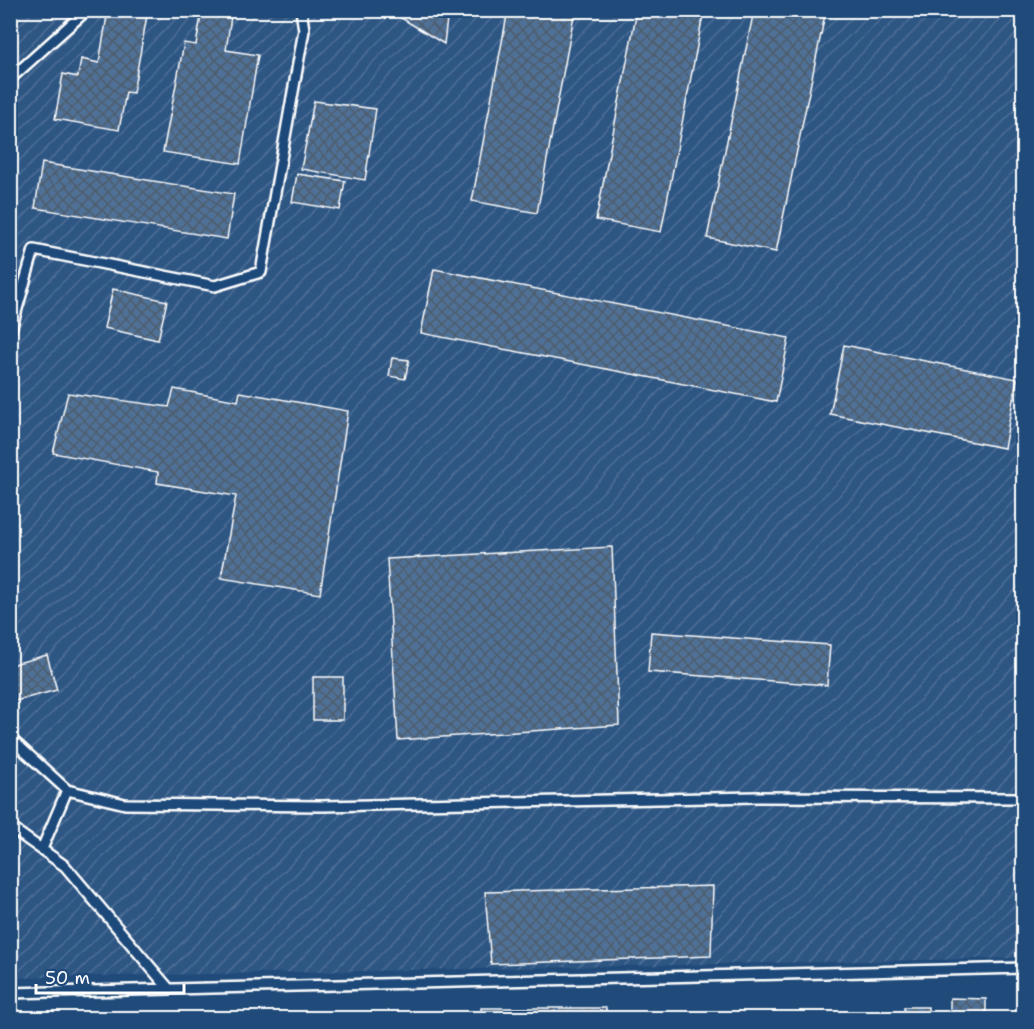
<svg xmlns="http://www.w3.org/2000/svg" width="1034" height="1029" font-family="'Shantell Sans',sans-serif">
  <defs>
    <pattern id="industrial-furrows" width="10" height="10" patternUnits="userSpaceOnUse" patternTransform="scale(1.5)"><rect width="10" height="10" fill="#2e5683"/><path d="M-1 1l2-2M0 10L10 0M9 11l2-2" fill="none" stroke="#4d6f96"/></pattern>
    <pattern id="building-cross-hatch" width="8" height="8" patternUnits="userSpaceOnUse" patternTransform="scale(1.5)"><rect width="8" height="8" fill="#507197"/><path d="M0 0l8 8M0 8l8-8" fill="none" stroke="#4e5b6a"/></pattern>
  </defs>
  <rect width="100%" height="100%" fill="#1f4a7a"/>
  <filter id="ink" filterUnits="userSpaceOnUse"><feTurbulence type="fractalNoise" baseFrequency=".0167" numOctaves="2"/><feDisplacementMap in="SourceGraphic" scale="12" xChannelSelector="R" yChannelSelector="G"/><feConvolveMatrix kernelMatrix="1 2 1 2 8 2 1 2 1" color-interpolation-filters="sRGB"/></filter>
  <g filter="url(#ink)">
    <path fill="url(#industrial-furrows)" d="M10 11H1023V958L11 978Z"/>
    <path fill="url(#building-cross-hatch)" stroke="#fff" stroke-width="1.5" d="M108 10H148L133 93 126 92 119 130 55 119 63 74 78 77 81 59 99 63Z
      M202 10H232L226 50 258 55 240 164 163 152 184 43 196 45Z
      M388 10H448L444 44Z
      M508 10H575L537 213 472 201Z
      M637 10H704L661 232 596 220Z
      M754 10H826L776 252 707 238Z
      M314 101 376 109 365 180 301 169Z
      M42 163 234 194 227 239 35 208Z
      M297 174 345 181 340 210 292 202Z
      M434 269 789 338 776 402 421 333Z
      M113 289 167 301 158 340 104 328Z
      M844 345 1017 379 1004 448 830 414Z
      M392 358 409 360 405 379 389 376Z
      M174 389 238 401 240 392 348 411 320 594 221 578 236 496 157 483 158 472 53 453 68 393 169 407Z
      M612 547 619 725 398 740 387 559Z
      M651 632 830 645 827 685 648 672Z
      M47 655 57 690 15 701 10 685V665Z
      M313 677H343V720H313Z
      M713 886 711 956 491 964 485 892Z
      M950 998 986 999V1017H950Z
      M904 1007H928V1018H904Z
      M481 1008H606V1018H482Z"/>
    <g fill="none" stroke-linecap="round" stroke-linejoin="round">
      <defs>
        <path id="lane" d="M10 79 87 10
          M10 333 34 250 215 286 261 272 304 30 301 10
          M10 738 67 790 125 804 322 806 756 797 1024 798
          M10 827 65 866 169 989
          M42 849 67 790
          M10 993 1024 968"/>
      </defs>
      <use href="#lane" stroke="#fff" stroke-width="14"/>
      <use href="#lane" stroke="#1f4a7a" stroke-width="9"/>
    </g>
  </g>
  <rect width="1034" height="1029" fill="none" stroke="#1f4a7a" stroke-width="36"/>
  <rect x="18" y="18" width="998" height="993" fill="none" stroke="#fff" stroke-width="2" filter="url(#ink)"/>
  <path d="M36 984v9h148v-9" fill="none" stroke="#ffffff" stroke-width="3"/>
  <text x="45" y="984" font-size="18" fill="#ffffff" stroke="#1f4a7a" stroke-width="4.5" paint-order="stroke">50 m</text>
</svg>
